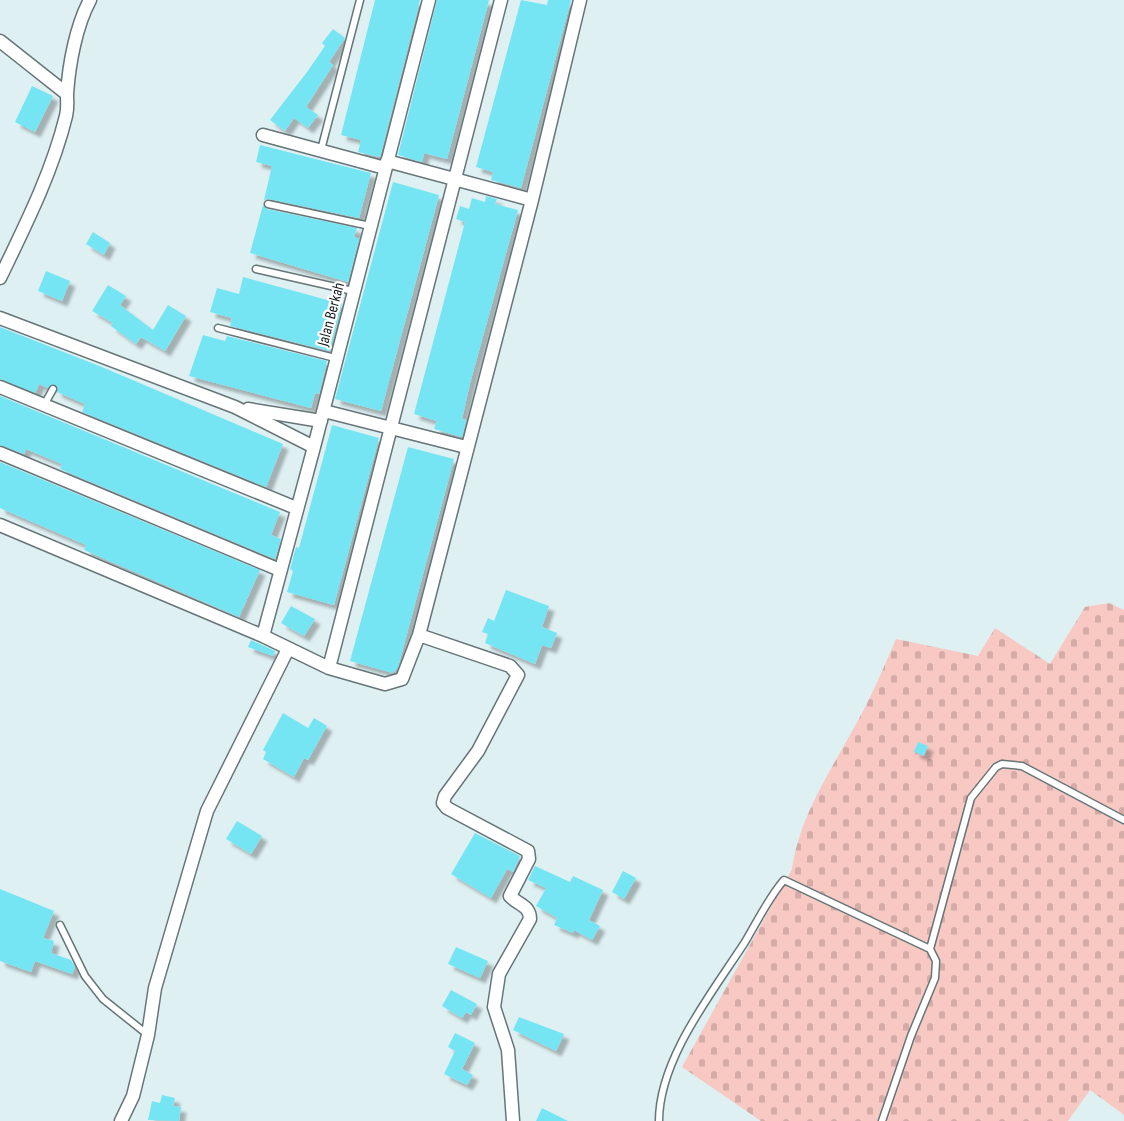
<svg xmlns="http://www.w3.org/2000/svg" width="1124" height="1121" font-family="'Sofia Sans Condensed',sans-serif">
  <defs>
    <pattern id="cemetery-stones" width="16" height="16" patternUnits="userSpaceOnUse" patternTransform="scale(1.5)"><rect width="16" height="16" fill="#f8c8c3"/><path d="M2 7V4a2 2 0 0 1 4 0v3zM10 15v-3a2 2 0 0 1 4 0v3z" fill="#d4aba7"/></pattern>
    <filter id="shadow"><feDropShadow dx="5.5" dy="5.5" stdDeviation="1.5" flood-color="#0004"/></filter>
  </defs>
  <rect width="100%" height="100%" fill="#dff0f2"/>
  <path fill="url(#cemetery-stones)" d="M1109 603 1124 610V1115L1090 1090 1068 1121H761L682 1067 792 869C799 820 826 778 850 735 868 704 882 672 896 639L978 656 995 628 1050 664 1085 607Z"/>
  <path fill="#76e5f3" filter="url(#shadow)" d="M375 0H420L380 157 358 152 361 140 341 135Z
    M437 0H489L447 159 424 153 422 162 398 155Z
    M521 0 547 5 548 0H571L521 188 491 180 493 172 476 167Z
    M333 29 345 38 329 62 333 65 306 107 318 115 308 128 294 118 285 131 270 120 307 72 325 46 322 43Z
    M32 86 53 96 35 132 15 122Z
    M260 145 371 173 359 218 269 199 264 200 272 166 256 162Z
    M393 182 439 195 381 411 335 399Z
    M486 196 497 199 495 204 518 210 470 383 462 419 466 420 462 437 434 429 437 421 414 414 465 222 456 219 460 206 469 209 472 198 485 202Z
    M263 205 267 209 357 228 354 237 359 239 348 282 250 253Z
    M93 232 110 243 104 255 86 244Z
    M46 271 70 281 62 301 38 291Z
    M243 277 342 304 330 351 230 326 232 318 210 312 217 288 239 294Z
    M108 285 126 296 120 305 153 330 168 305 186 316 165 351 141 337 136 344 111 326 113 323 92 311Z
    M0 327 102 367 283 444 266 487 82 412 85 404 57 392 55 384 48 388 39 384 35 393 0 379Z
    M203 335 225 341 227 336 327 361 319 394 315 393 311 408 189 376Z
    M0 396 280 512 271 535 281 539 275 559 60 469 62 464 26 449 24 454 0 445Z
    M332 425 379 438 334 605 287 592 293 571 290 569 296 547 299 548Z
    M408 447 454 459 398 667 393 673 350 661Z
    M0 462 260 570 239 617 84 550 86 545 0 508Z
    M506 590 549 606 542 627 557 633 551 648 542 645 535 664 485 643 488 634 482 632 488 618 494 621Z
    M291 606 315 619 304 636 281 623Z
    M251 640 275 651 273 656 248 647Z
    M283 713 308 728 314 718 327 726 308 760 304 758 294 777 263 759 266 752 263 750Z
    M918 742 928 746 924 756 914 752Z
    M237 821 262 836 251 854 226 839Z
    M475 833 520 856 513 872 507 869 491 898 451 874Z
    M535 866 570 882 573 876 603 890 589 920 600 926 592 940 574 930 573 933 554 925 557 918 536 906 546 888 528 880Z
    M623 871 636 878 624 899 612 892Z
    M0 889 54 911 43 938 54 941 51 953 71 960 75 967 72 974 35 961 31 972 0 961Z
    M456 947 488 961 480 978 448 964Z
    M451 990 477 1004 471 1015 466 1012 462 1018 442 1006Z
    M519 1017 564 1034 556 1051 513 1030Z
    M455 1033 475 1043 462 1069 473 1075 467 1085 444 1074 455 1051 448 1047Z
    M162 1095 175 1098 173 1106 181 1107 179 1121 148 1120 152 1101 160 1103Z
    M542 1108 568 1121H536Z"/>
  <g fill="none" stroke-linecap="round" stroke-linejoin="round">
    <defs>
      <path id="lane" d="M321 150 360 0
        M268 204 370 226
        M256 269 353 291
        M218 328 335 358
        M44 405 53 389
        M60 925 85 976 103 999 148 1035
        M930 949 971 798 996 767 1002 764 1022 766 1124 820
        M659 1121C659 1059 712 993 745 942 757 922 769 897 784 880L930 949 936 961 935 978 911 1036 882 1121"/>
      <path id="street" d="M0 41 67 94
        M263 135 385 168
        M387 161 532 200
        M0 278C25 226 52 173 66 116 68 108 67 102 67 94 69 64 76 26 90 0
        M0 318 235 407 314 447
        M0 387 296 508
        M248 409 321 421
        M324 411 466 447
        M0 453 280 570
        M0 525 263 636 329 668 385 684 402 679 419 635 532 200 580 0
        M419 635 510 666 518 675 478 751 445 796 443 803 447 808 528 851 529 859 510 896C518 905 530 905 530 919L499 974 494 1007 508 1050 513 1121
        M263 636 314 447 429 0
        M329 668 501 0
        M121 1121 133 1096 148 1035 155 988 207 811 288 649"/>
    </defs>
    <use href="#lane" stroke="#667577" stroke-width="9"/>
    <use href="#street" stroke="#667577" stroke-width="15"/>
    <use href="#lane" stroke="#fff" stroke-width="6"/>
    <use href="#street" stroke="#fff" stroke-width="12"/>
  </g>
  <g text-anchor="middle" stroke-width="4.5" stroke-linejoin="round" paint-order="stroke">
    <g font-size="16" fill="#151c1c" stroke="#fff">
      <text transform="translate(330 314) rotate(-75)" y="6">Jalan Berkah</text>
    </g>
  </g>
</svg>
